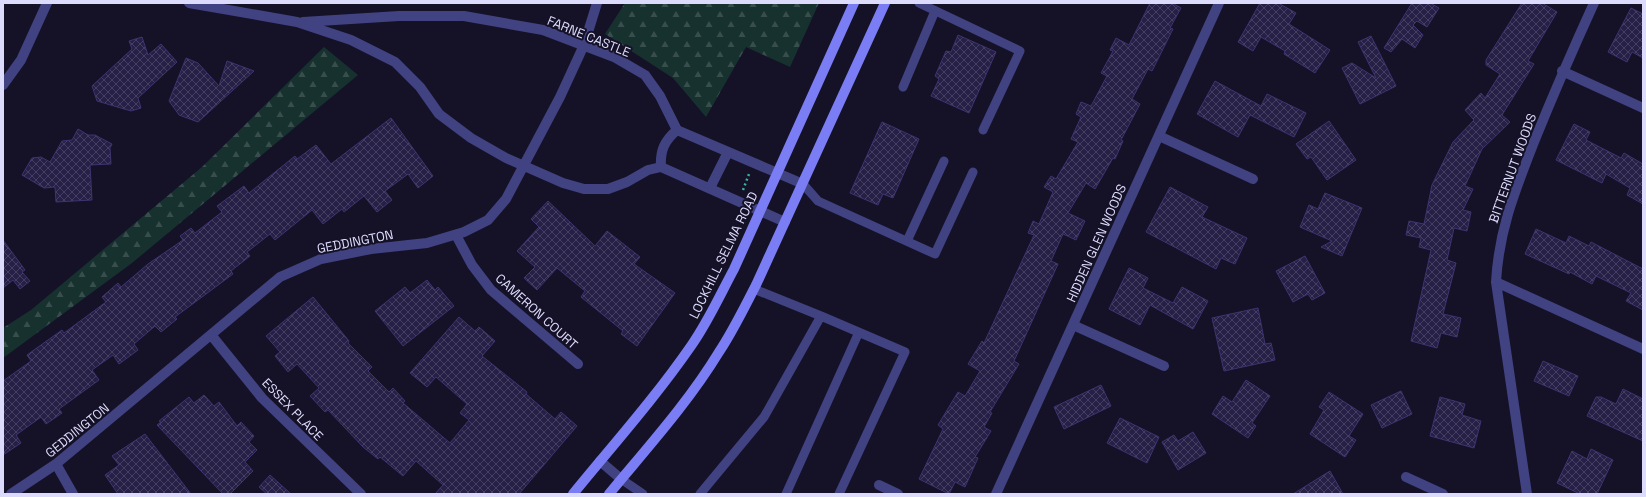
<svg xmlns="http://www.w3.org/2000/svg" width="1646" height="497" font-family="'Space Grotesk',sans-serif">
  <defs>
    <pattern id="forest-firs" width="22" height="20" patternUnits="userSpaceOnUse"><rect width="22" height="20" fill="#16312e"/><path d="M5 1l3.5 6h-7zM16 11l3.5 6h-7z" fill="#374e4d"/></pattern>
    <pattern id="building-cross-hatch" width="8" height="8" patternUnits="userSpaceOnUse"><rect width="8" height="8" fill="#262047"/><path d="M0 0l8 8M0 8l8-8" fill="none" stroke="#454062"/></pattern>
  </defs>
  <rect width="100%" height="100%" fill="#151227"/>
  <path fill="url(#forest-firs)" d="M625 3H819L790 67 746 47 706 117 673 78 605 34Z
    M324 47 358 75 132 263 3 358V328L31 310 202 167Z"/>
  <path fill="url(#building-cross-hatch)" stroke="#3d3471" d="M1150 3H1172L1181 8 1170 28 1173 29 1152 71 1148 69 1132 99 1140 104 1121 140 1123 141 1115 159 1113 158 1095 189 1086 183 1068 213 1085 221 1076 240 1063 234 1051 261 1058 264 1014 361 1019 364 990 412 992 413 984 427 991 431 975 457 978 458 965 487 955 482 949 494 919 479 943 429 938 425 958 392 965 396 980 371 968 364 982 341 984 343 1034 235 1028 233 1033 221 1039 224 1053 192 1044 187 1051 176 1056 179 1078 142 1071 139 1081 117 1076 114 1081 102 1091 106 1107 76 1101 73 1113 51 1110 50 1116 38 1129 45Z
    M1260 3H1278L1296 13 1289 24 1330 50 1315 73 1284 54 1285 51 1261 37 1253 51 1238 42Z
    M1412 3H1430L1439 8 1427 27 1417 21 1413 25 1423 35 1415 48 1402 39 1391 52 1384 48Z
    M1522 3H1542L1557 12 1528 61 1534 64 1502 115 1510 122 1482 149 1465 186 1473 189 1463 210 1471 212 1467 231 1454 228 1447 260 1456 263 1443 314 1461 318 1457 337 1441 333 1437 348 1411 341 1431 250 1419 247 1421 238 1406 235 1409 221 1424 224 1432 185 1453 142 1474 120 1465 110 1481 93 1485 98 1500 74 1486 65V60Z
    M1631 8 1643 14V58L1632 52 1627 62 1608 52Z
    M958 35 996 52 969 113 931 96 939 79 935 76 946 51 951 52Z
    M1371 36 1396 86 1360 104 1342 68 1352 63 1376 78 1358 42Z
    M142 37 148 55 161 44 177 62 138 98 141 108 131 111 97 101 92 86 132 49 129 41Z
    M186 58 198 63 219 86 227 61 254 71 198 122 179 115 169 101Z
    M1215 81 1261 106 1267 94 1306 113 1294 137 1250 115 1238 137 1197 114Z
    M391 118 433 176 418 188 408 174 385 191 392 200 377 212 364 196 344 212 342 209 323 224 312 210 275 240 270 234 247 252 250 256 231 271 233 274 175 317 177 319 161 332 155 326 134 344 138 350 119 364 113 355 92 370 99 380 59 409 62 413 46 424 41 417 16 435 21 443 3 455V381L31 361 27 355 62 330 64 333 106 302 102 297 118 283 121 287 148 264 183 240 180 236 191 228 195 233 222 212 217 206 244 186 249 193 295 156 297 159 316 145 331 164Z
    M1329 121 1356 160 1327 180 1311 157 1307 159 1296 144Z
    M882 122 919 139 893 198 883 194 878 205 850 193Z
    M1574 124 1590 132 1586 140 1621 158 1624 153 1643 164V204L1627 195 1630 188 1606 174 1602 183 1556 160Z
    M78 129 88 135H95L112 144 110 148 111 164 90 165 92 200 56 202 55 187 44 188 22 175 32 158 41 157 50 162 62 141 72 140Z
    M1170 187 1208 207 1202 217 1247 238 1235 264 1221 258 1216 269 1146 232Z
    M1325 193 1362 208 1342 256 1321 247 1332 241 1300 227 1309 205 1318 209Z
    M548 201 595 246 607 231 640 257 634 264 675 293 637 346 621 334 623 331 581 297 585 291 557 268 537 290 524 278 535 267 517 251 539 227 531 219Z
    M1536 229 1566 243 1569 236 1589 246 1591 242 1643 269V310L1626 301 1631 293 1596 276 1592 284 1570 272 1569 274 1525 254Z
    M3 240 25 270 22 272 30 281 20 289 13 280 3 288Z
    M1305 256 1325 293 1312 300 1308 294 1293 302 1276 271Z
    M1129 268 1148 278 1143 288 1173 303 1182 287 1208 301 1193 329 1150 305 1140 325 1109 309Z
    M427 280 435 290 438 287 454 306 403 346 375 311 405 287 410 293Z
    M313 297 349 341 348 343 372 367 368 371 389 392 393 388 405 401 403 403 450 443 469 420 460 413 467 404 436 377 427 387 410 373 459 317 475 331 479 327 495 341 482 356 527 392 526 394 555 419 561 412 577 426 519 494H435L443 485 416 461 403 476 380 457 378 459 363 447 328 410 325 412 310 396 319 388 297 364 288 372 275 356 280 352 266 336Z
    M1258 308 1265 344 1271 343 1275 360 1224 371 1212 318Z
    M1543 361 1578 376 1569 396 1534 381Z
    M1246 380 1270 396 1252 423 1256 426 1248 438 1212 414 1223 396 1232 402Z
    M1101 385 1111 406 1064 429 1054 407Z
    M1623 389 1643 399V441L1587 416 1596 397H1601L1616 404Z
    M1401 391 1412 414 1382 428 1371 405Z
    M1329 392 1363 414 1349 436 1356 440 1345 457 1310 434 1324 410 1319 407Z
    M204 395 214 406 219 402 237 426 241 422 254 436 249 442 257 450 245 462 253 471 230 494H223L157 425 161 422 159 421 189 397 194 403Z
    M1440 397 1465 404 1462 415 1481 421 1474 448 1430 436Z
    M1120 418 1159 437 1147 463 1107 443Z
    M1193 432 1206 453 1178 470 1162 442 1174 435 1178 441Z
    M145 434 191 494H118L105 475 119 465 112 456Z
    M1591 449 1613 460 1597 494H1580L1557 483 1572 451 1587 459Z
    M1330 471 1343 494H1293Z
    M270 475 291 494H267L259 487Z"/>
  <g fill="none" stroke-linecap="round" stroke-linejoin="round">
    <path stroke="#3ab1a4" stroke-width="2.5" stroke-dasharray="2 3" stroke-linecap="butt" d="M743 190 749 174"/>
    <path stroke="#414282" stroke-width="9" d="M919 3 1020 51 983 130
      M903 87 935 11
      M803 184 818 201 935 254 973 172
      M907 241 944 161
      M821 316 905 352 839 494
      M621 479 643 494
      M700 494 764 417 821 316 754 289
      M786 494 859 332"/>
    <path stroke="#414282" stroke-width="10" d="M189 3 297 22 351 40 395 62 420 87 439 114 471 138 506 158 563 183 584 189H608L627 182 648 170 661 167 785 222
      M303 22 399 16H464L543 30 614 57 645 75 660 96 677 130 803 184
      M1562 71 1643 108
      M3 85 21 60 47 3
      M1159 136 1253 179
      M661 167C660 151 664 141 677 130
      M710 188 728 152
      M456 235 472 265 491 290 578 364
      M1496 282 1643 349
      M1073 325 1164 366
      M212 336 262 398 361 494
      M600 461 621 479
      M56 464 73 494
      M1406 477 1443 494
      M879 485 898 494
      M11 494 56 464 280 277 321 259 371 249 427 243 464 232 488 220 506 199 560 97 584 45 597 3
      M996 494 1219 3
      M1527 494 1496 282C1499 229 1515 191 1534 142 1553 95 1573 49 1594 3"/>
    <path stroke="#7a7df4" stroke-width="10" d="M573 494C613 445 655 398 691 346 708 322 720 295 734 269L854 3
      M609 494C647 448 688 403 719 352 733 331 744 308 756 285L885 3"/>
  </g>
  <g text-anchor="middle" stroke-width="4" stroke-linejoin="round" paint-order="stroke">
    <g font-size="13" fill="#dddbfc" stroke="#151227">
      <text transform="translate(589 36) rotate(22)" y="5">FARNE CASTLE</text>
      <text transform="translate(1512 168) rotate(-70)" y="5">BITTERNUT WOODS</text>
      <text transform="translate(355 241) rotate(-11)" y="5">GEDDINGTON</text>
      <text transform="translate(1096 243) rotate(-66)" y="5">HIDDEN GLEN WOODS</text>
      <text transform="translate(723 255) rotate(-64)" y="5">LOCKHILL SELMA ROAD</text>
      <text transform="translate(537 311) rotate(42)" y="5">CAMERON COURT</text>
      <text transform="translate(293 409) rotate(46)" y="5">ESSEX PLACE</text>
      <text transform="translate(77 430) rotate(-39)" y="5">GEDDINGTON</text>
    </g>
  </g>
  <rect width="1646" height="497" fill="none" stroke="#dddbfc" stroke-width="8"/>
</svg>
